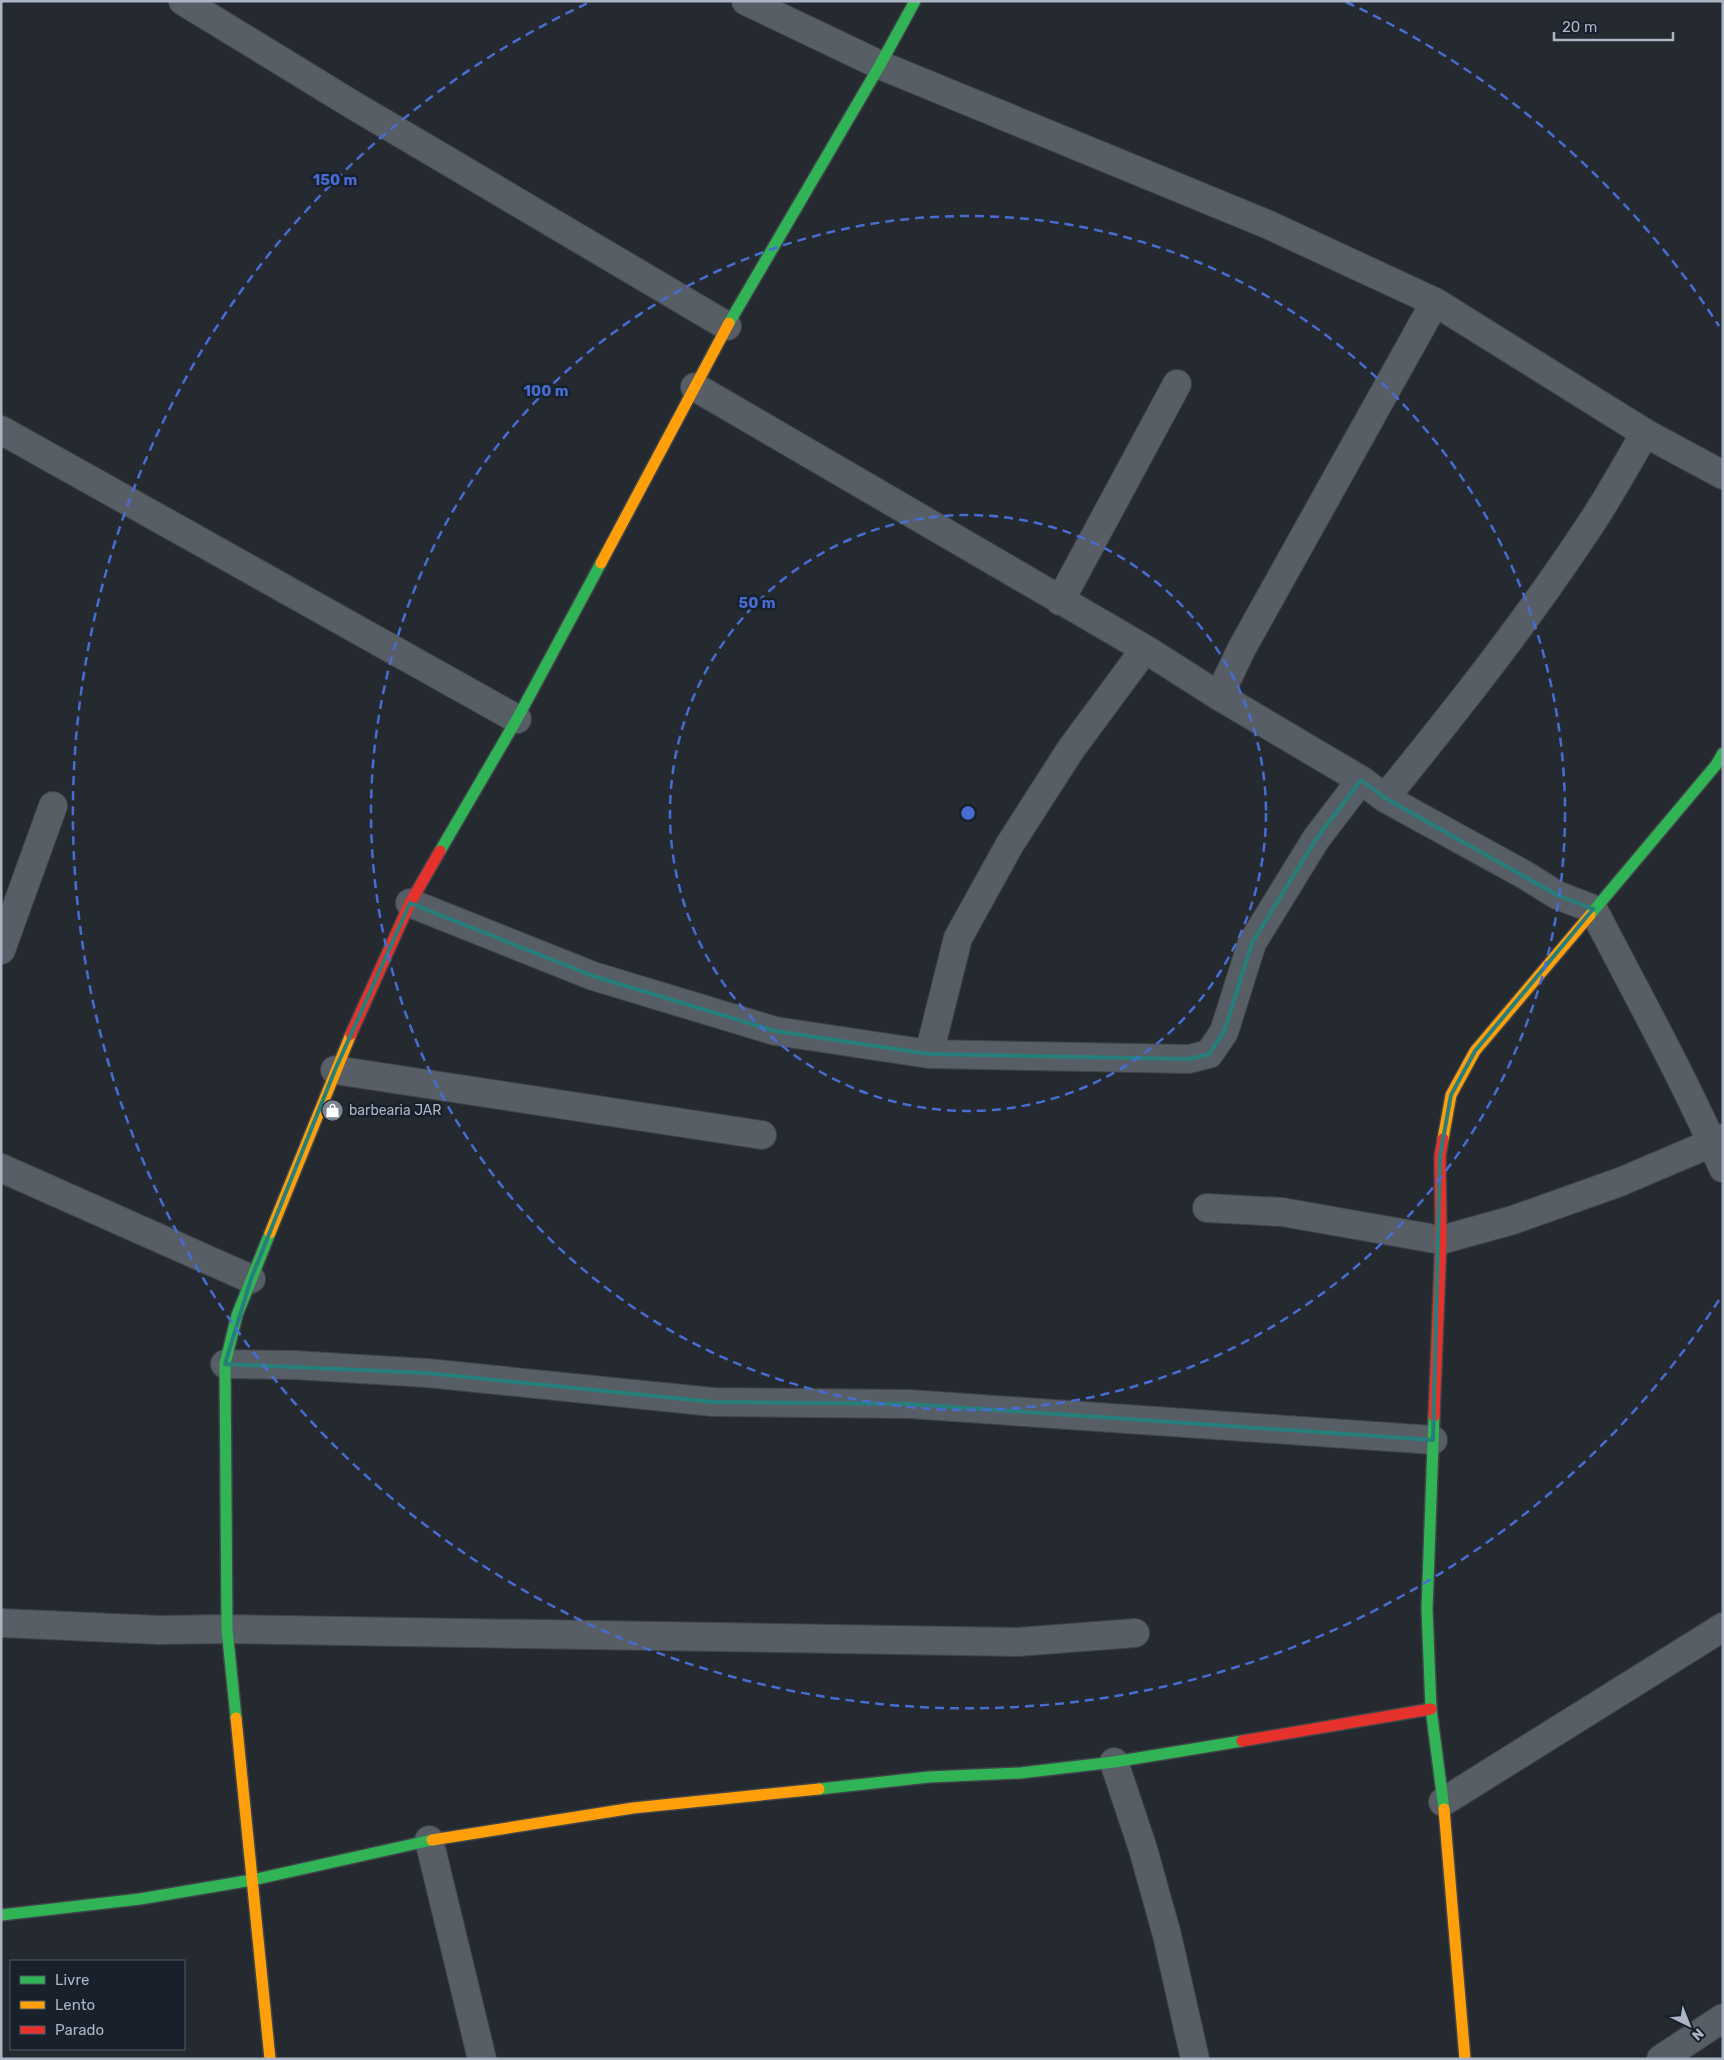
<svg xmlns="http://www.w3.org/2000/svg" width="1724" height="2060" font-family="Rubik,sans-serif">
  <rect width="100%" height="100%" fill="#242a30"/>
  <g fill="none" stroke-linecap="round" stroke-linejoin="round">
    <defs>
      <path id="street" d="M183 1 353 105 727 326
        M746 1 880 65 1269 225 1435 302 1645 433 1723 475
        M695 387 1145 649 1219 696 1361 780 1385 798 1525 875 1557 895 1593 909C1637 994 1685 1080 1723 1168
        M1 430 517 719
        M1060 601 1177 384
        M1219 696 1242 648 1435 302
        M1385 798C1453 714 1520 630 1580 540 1604 506 1624 469 1645 433
        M410 903 593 976 775 1031 929 1054 1189 1059 1209 1054 1224 1032 1252 943 1316 839 1361 780
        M1 950 53 806
        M929 1054 958 938 1010 844 1071 749 1145 649
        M335 1070 762 1135
        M1 1168 251 1279
        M1207 1208 1282 1212 1441 1240 1513 1220 1620 1182 1723 1138
        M225 1364 294 1365 427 1373 713 1402 909 1404 1433 1440
        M1 1623 159 1630 227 1629 1017 1642 1135 1633
        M1114 1762 1143 1849 1167 1935 1195 2059
        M1443 1802 1723 1627
        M429 1840 482 2059
        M1661 2059 1723 2018"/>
      <path id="fast" d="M729 323 880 65 915 1
        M440 851 517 719 601 563
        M1590 915 1716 765 1723 753
        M1434 1416 1427 1609 1431 1709 1444 1809
        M236 1718 227 1629 225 1364 237 1315 270 1233
        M819 1789 929 1777 1020 1773 1114 1762 1242 1741
        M1 1915 140 1899 252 1880 432 1840"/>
      <path id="slow" d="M601 563 729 323
        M1443 1139 1451 1095 1475 1051 1590 915
        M270 1233 351 1034
        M236 1718 270 2059
        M1444 1809 1465 2059
        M432 1840 633 1808 819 1789"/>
      <path id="jam" d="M351 1034 410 903 440 851
        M1434 1416 1441 1240 1440 1156 1443 1139
        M1242 1741 1431 1709"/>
    </defs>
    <use href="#street" stroke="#404449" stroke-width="30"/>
    <use href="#fast" stroke="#404449" stroke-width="14"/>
    <use href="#slow" stroke="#404449" stroke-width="14"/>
    <use href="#jam" stroke="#404449" stroke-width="14"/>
    <use href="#street" stroke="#585e66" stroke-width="28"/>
    <use href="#fast" stroke="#30b455" stroke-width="11"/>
    <use href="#slow" stroke="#ff9f0a" stroke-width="11"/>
    <use href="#jam" stroke="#e5322d" stroke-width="11"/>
  </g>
  <path fill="none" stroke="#267f7b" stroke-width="4" stroke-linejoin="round" d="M1361 780 1385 798 1557 895 1593 909 1475 1051 1451 1095 1440 1156 1433 1440 909 1404 713 1402 427 1373 225 1364 251 1279 335 1070 410 903 593 976 775 1031 929 1054 1189 1059 1209 1054 1224 1032 1252 943 1316 839Z"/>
  <g fill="none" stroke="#486dd2" stroke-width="2.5" stroke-dasharray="9 6">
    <circle cx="968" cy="813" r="298"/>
    <circle cx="968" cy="813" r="597"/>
    <path d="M1719 1300A895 895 0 1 1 590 2M1346 2A895 895 0 0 1 1719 326"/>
  </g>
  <defs>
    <symbol id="shop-disc" viewBox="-11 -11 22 22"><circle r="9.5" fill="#7c8490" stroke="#17202b"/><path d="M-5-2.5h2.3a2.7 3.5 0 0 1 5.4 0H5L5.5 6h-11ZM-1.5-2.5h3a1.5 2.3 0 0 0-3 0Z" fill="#fff"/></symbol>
  </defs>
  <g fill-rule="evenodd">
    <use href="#shop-disc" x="320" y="1098" width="25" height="25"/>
  </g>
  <g text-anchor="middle" stroke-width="5" stroke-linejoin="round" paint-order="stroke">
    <g font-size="14" fill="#abb5c4" stroke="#17202b" text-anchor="start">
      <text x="349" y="1115">barbearia JAR</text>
    </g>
  </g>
  <circle cx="968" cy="813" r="8" fill="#486dd2" stroke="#17202b" stroke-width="2.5"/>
  <g font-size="15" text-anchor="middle" font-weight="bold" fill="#486dd2" stroke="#17202b" stroke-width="5" stroke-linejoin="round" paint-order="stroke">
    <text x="335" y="185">150 m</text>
    <text x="546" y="396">100 m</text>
    <text x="757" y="608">50 m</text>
  </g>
  <rect width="1724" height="2060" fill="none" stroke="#abb5c4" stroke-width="5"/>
  <rect x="10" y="1960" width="175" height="90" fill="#17202b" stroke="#525c68"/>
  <rect x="20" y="1976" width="25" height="8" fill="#30b455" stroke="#525c68"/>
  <text x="55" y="1985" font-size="15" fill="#abb5c4">Livre</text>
  <rect x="20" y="2001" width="25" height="8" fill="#ff9f0a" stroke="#525c68"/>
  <text x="55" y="2010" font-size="15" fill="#abb5c4">Lento</text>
  <rect x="20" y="2026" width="25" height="8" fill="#e5322d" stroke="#525c68"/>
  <text x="55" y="2035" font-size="15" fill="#abb5c4">Parado</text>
  <g transform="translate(1689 2025) rotate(137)" stroke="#17202b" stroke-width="4" paint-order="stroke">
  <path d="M0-4L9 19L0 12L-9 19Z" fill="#abb5c4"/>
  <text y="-8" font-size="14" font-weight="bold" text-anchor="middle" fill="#abb5c4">N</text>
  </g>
  <path d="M1554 32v8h119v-8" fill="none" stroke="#abb5c4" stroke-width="2.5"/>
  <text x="1562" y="32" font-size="15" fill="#abb5c4" stroke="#17202b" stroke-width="4" paint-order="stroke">20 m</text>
</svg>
